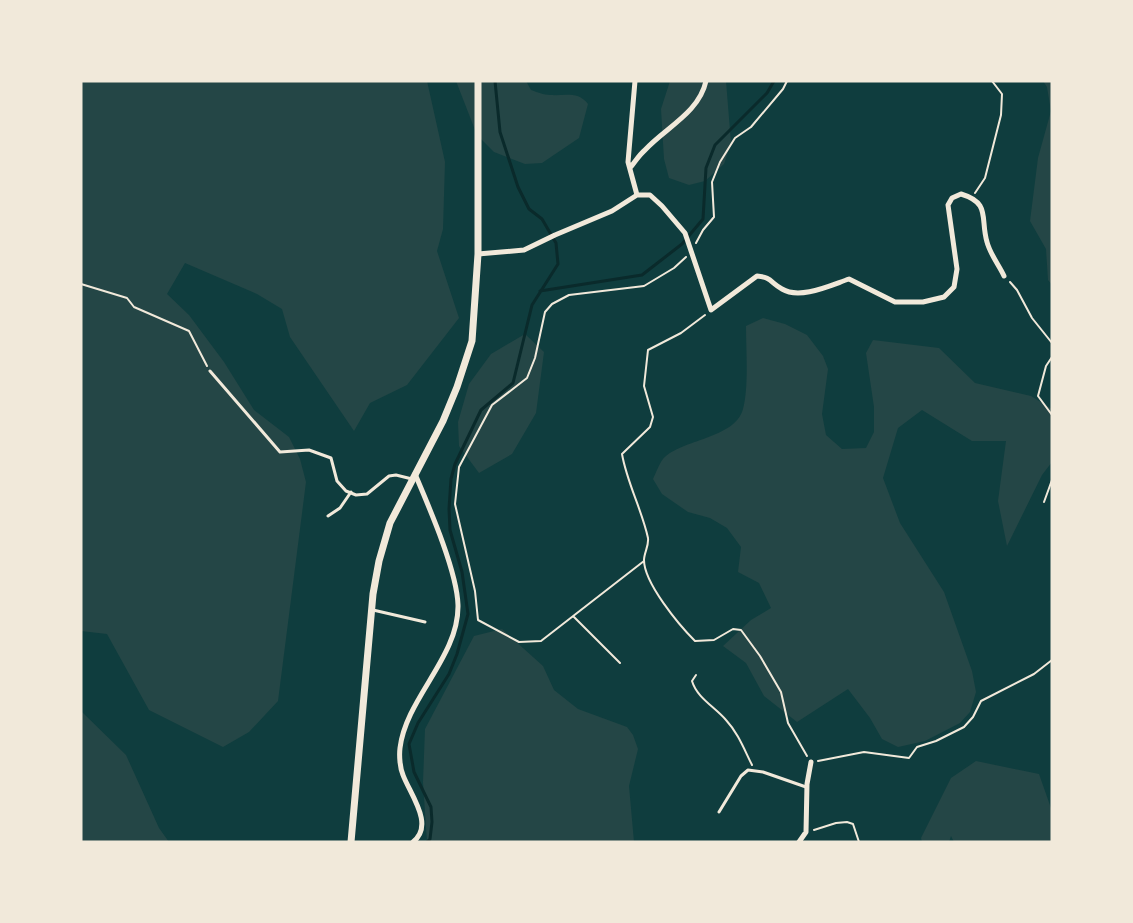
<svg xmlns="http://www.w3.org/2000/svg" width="1133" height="923" font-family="Poppins,sans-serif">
  <rect width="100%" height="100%" fill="#0f3d3e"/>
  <path fill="#244646" d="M81 81H427L445 162 443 229 437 251 459 318 407 385 370 403 354 431 290 337 282 309 257 294 185 263 167 294 189 315 224 362 254 410 289 437 300 459 306 482 278 701 249 732 223 747 149 710 107 634 81 631Z
    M456 81H526L531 90C537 92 544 95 550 95 565 96 578 91 588 104L579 138 542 163 525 164 494 152 477 135Z
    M670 81H726L731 143 724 164 705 181 689 185 669 178 664 159 661 109Z
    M1043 81H1052V285L1048 280 1046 249 1030 221 1038 158 1051 111 1047 87Z
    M763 318 785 324 807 335 823 356 828 369 822 414 826 435 842 449 866 448 874 432V407L866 353 873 340 939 348 975 383 1031 396 1052 409V462L1042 475 1007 546 998 501 1006 441H972L922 410 898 428 883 478 900 523 944 592 972 671 976 692 970 712 960 723 925 741 898 747 882 739 870 718 848 689 797 722 764 696 746 663 723 646 751 620 771 608 759 583 738 572 741 547 727 528 710 518 688 512 662 494 653 479C656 473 659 464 663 459 681 439 735 439 743 409 749 386 746 350 746 326Z
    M525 334 544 352 536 413 512 454 479 473 459 446 458 422 469 384 491 354Z
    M502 629 543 666 554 690 578 709 627 727 633 735 638 749 629 786 634 842H427L423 782 425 729 474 636Z
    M81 711 126 755 159 828 169 842H81Z
    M976 761 1039 774 1052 811V842H954L951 836 949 842H922L921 838 951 778Z"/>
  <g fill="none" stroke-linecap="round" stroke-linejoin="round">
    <path stroke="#0a2a2b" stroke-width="3" d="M540 291 642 275 682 244 703 219 706 168 715 145 767 93 774 81
      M427 842 430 839 432 822 431 807 414 772 409 744 418 723 449 674 457 654 468 614 462 572 450 530 449 509 451 479 455 464 481 410 513 383 532 305 558 264 556 243 542 219 529 209 518 187 500 132 495 81"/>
    <path stroke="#f1e9da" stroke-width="2" d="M975 193 985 178 1001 115 1002 94 992 81
      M696 243 703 230 714 217 712 182 720 162 735 138 751 127 783 89 787 81
      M1010 282 1017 290 1032 318 1052 343
      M81 284 127 298 134 307 189 331 207 366
      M705 315 681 333 648 350 644 386 653 417 650 427 622 454C627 483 642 510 648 538 649 546 644 553 644 560 644 583 679 625 695 641L714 640 733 629 741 630 760 656 781 692 788 723 807 756
      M1052 357 1046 366 1038 396 1052 415
      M1044 502 1052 480
      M644 561 541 641 519 642 478 620 475 591 455 504 459 467 492 405 527 378 535 358 545 312 552 304 569 295 644 286 674 268 686 257
      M574 617 620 663
      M696 675 692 681C697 698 715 707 726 720 738 733 744 749 752 765
      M818 761 864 752 909 758 917 747 936 741 964 727 973 717 981 701 1034 674 1052 660
      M814 830 836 823 847 822 853 824 859 842"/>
    <path stroke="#f1e9da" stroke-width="3" d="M210 371 280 452 309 450 331 458 337 481 346 491 356 495 367 494 389 476 396 475 412 479
      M328 516 340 508 351 492
      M373 610 425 622
      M719 812 741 776 748 770 763 772 806 787"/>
    <path stroke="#f1e9da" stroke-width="5" d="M635 81 628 162 637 195H650L662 206 685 233 711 310 757 276C771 277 771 283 782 289 800 300 831 285 849 279L895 302H923L944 297 954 287 957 269 948 205 952 198 961 194C991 203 980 218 987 242 990 254 999 265 1004 276
      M630 168C635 162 639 155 645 150 665 128 699 113 706 81
      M478 254 524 250 555 235 612 211 637 195
      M413 842C435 825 410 794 403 775 400 768 399 756 400 748 406 698 459 657 458 605 457 571 429 507 415 474
      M799 842 806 832 807 784 811 762"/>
    <path stroke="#f1e9da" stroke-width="7" d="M351 842 373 594 379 561 390 523 443 421 457 387 472 341 478 254V81"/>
  </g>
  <rect width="1133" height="923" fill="none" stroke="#f1e9da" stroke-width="165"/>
</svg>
